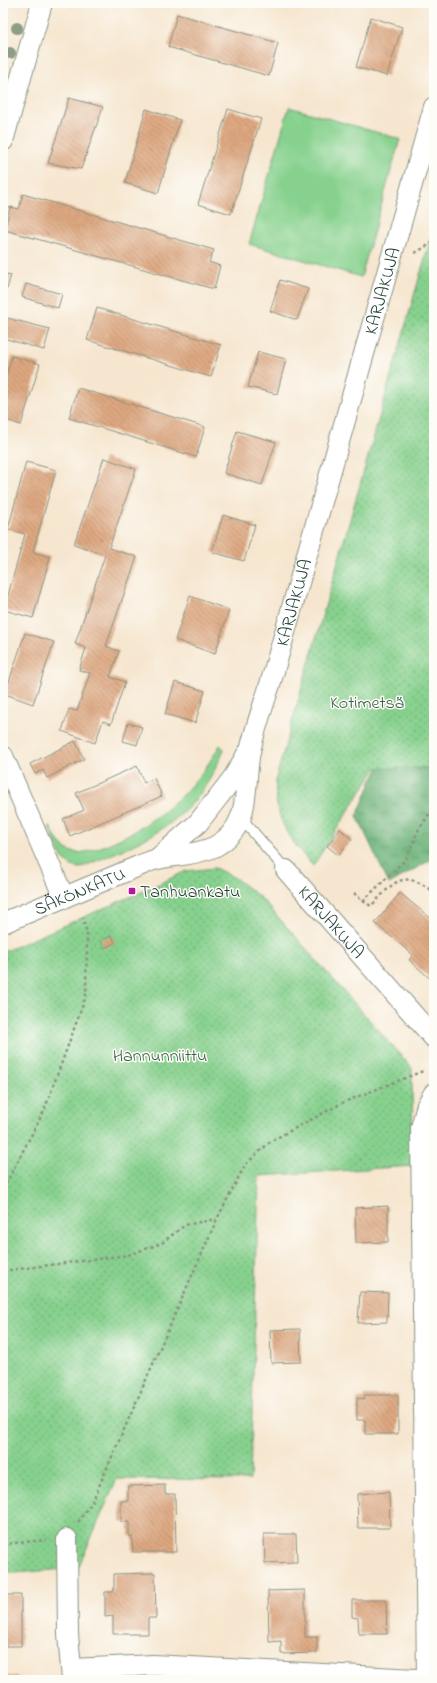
<svg xmlns="http://www.w3.org/2000/svg" width="437" height="1683" font-family="'Indie Flower',sans-serif">
  <defs>
    <pattern id="forest-crowns" width="20" height="18" patternUnits="userSpaceOnUse"><rect width="20" height="18" fill="#6db379"/><path d="M2 6a3 3 0 1 1 6 0M12 15a3 3 0 1 1 6 0" fill="none" stroke="#599364"/></pattern>
    <pattern id="park-dots" width="8" height="8" patternUnits="userSpaceOnUse"><rect width="8" height="8" fill="#87d18e"/><path d="M2 2h.1M6 6h.1" fill="none" stroke="#6eab75" stroke-width="1.8" stroke-linecap="round"/></pattern>
    <pattern id="building-back-hatch" width="6" height="6" patternUnits="userSpaceOnUse"><rect width="6" height="6" fill="#dea881"/><path d="M-1 5l2 2M0 0l6 6M5-1l2 2" fill="none" stroke="#b38a6a"/></pattern>
  </defs>
  <rect width="100%" height="100%" fill="#fdfcf7"/>
  <filter id="ink" filterUnits="userSpaceOnUse"><feTurbulence type="fractalNoise" baseFrequency=".025" numOctaves="2"/><feDisplacementMap in="SourceGraphic" scale="8" xChannelSelector="R" yChannelSelector="G"/><feConvolveMatrix kernelMatrix="1 2 1 2 8 2 1 2 1" color-interpolation-filters="sRGB"/></filter>
  <filter id="wash" filterUnits="userSpaceOnUse"><feTurbulence type="fractalNoise" baseFrequency=".012" numOctaves="4" result="noise"/><feDisplacementMap in="SourceGraphic" scale="16" xChannelSelector="R" yChannelSelector="G"/><feGaussianBlur stdDeviation="0.9" result="paint"/><feColorMatrix in="noise" values="0 0 0 0 0 0 0 0 0 0 0 0 0 0 0 0 0 1.4 0 .05"/><feComposite in="paint" operator="in"/></filter>
  <g filter="url(#wash)">
    <rect width="100%" height="100%" fill="#f6e6cf"/>
    <path fill="#87d18e" stroke="#538761" d="M289 107 400 139 361 277 249 244Z
      M220 745 224 749C194 825 149 838 80 868 60 867 55 842 49 827L50 826C65 860 79 856 108 844 157 823 194 791 220 745Z"/>
    <path fill="url(#forest-crowns)" stroke="#467856" d="M434 668V858L389 884 357 816 371 782Z"/>
    <path fill="url(#park-dots)" stroke="#538761" d="M434 226V768H376L313 866C288 838 273 817 276 778Z
      M215 868 235 878 261 898 412 1068 413 1166 259 1176 250 1480 117 1479 78 1568 3 1574V952L146 890 186 871Z"/>
    <g id="blocks">
      <path fill="url(#building-back-hatch)" d="M177 14 278 43 269 76 168 47Z
        M371 17 402 27 387 76 356 67Z
        M69 98 103 107 81 169 48 163Z
        M146 109 180 120 158 193 125 183Z
        M228 109 261 119 231 214 198 204Z
        M23 194 214 250 209 262 220 266 214 289 5 230 10 207 19 209Z
        M3 273 11 275 7 289 3 288Z
        M280 280 308 289 297 320 270 311Z
        M26 284 62 294 58 308 22 297Z
        M97 308 221 345 211 377 87 340Z
        M3 317 50 329 44 350 3 338Z
        M258 352 286 359 277 394 248 387Z
        M12 356 40 364 21 425 3 419V386Z
        M78 388 205 427 196 457 69 418Z
        M237 431 276 442 262 485 224 473Z
        M104 458 136 469 109 548 137 557 106 646 119 651 110 677 125 682 111 724 103 721 95 743 62 731 69 709 77 711 90 673 79 670 86 648 75 644 105 555 74 544Z
        M26 462 56 470 33 552 50 557 33 618 4 610 25 534 8 529Z
        M223 515 255 525 244 561 212 552Z
        M190 596 229 610 215 654 175 640Z
        M25 633 54 642 33 704 5 694Z
        M175 682 205 691 195 723 165 714Z
        M128 723 142 727 137 745 123 741Z
        M75 741 84 759 47 778 43 770 35 774 30 764Z
        M137 766 144 783 154 778 162 796 70 836 63 819 84 810 76 793Z
        M340 829 352 839 338 855 327 846Z
        M400 893 434 921V982L409 960 413 955 375 923Z
        M112 936 115 943 104 948 101 940Z
        M388 1206V1242L356 1243 355 1208Z
        M360 1292 388 1293 387 1322 358 1323Z
        M300 1329 301 1362 271 1363 270 1330Z
        M364 1395H398V1434H365V1420H357V1398L365 1399Z
        M165 1485V1494H175L176 1552H133L132 1536H129V1522H121V1501H128V1486Z
        M389 1492 390 1528H358L357 1494Z
        M264 1534H296L297 1562 265 1563Z
        M155 1573 156 1618H148V1634H113V1616L105 1617V1592H113V1590H114V1574Z
        M305 1590V1637H317V1653L281 1654V1641L269 1642 268 1591Z
        M3 1595H21V1646H3Z
        M352 1600H386L387 1634H359L358 1618 352 1617Z
        M3 1676H17L18 1680H3Z"/>
    </g>
  </g>
  <g filter="url(#ink)">
    <use href="#blocks" fill-opacity="0" stroke="#8a9282" stroke-width="1"/>
    <g fill="none" stroke-linecap="round" stroke-linejoin="round">
      <defs>
        <path id="service" d="M241 818 286 870"/>
        <g id="minor">
          <path d="M3 141 42 3"/>
          <path d="M3 756 64 898"/>
          <path d="M157 859 198 823 233 778 247 754"/>
          <path id="s1" d="M286 870 434 1038"/>
          <path id="s2" d="M3 923 141 865C146 863 152 860 158 859 177 855 196 855 214 847 255 826 242 783 251 747 257 721 267 696 274 671L434 107"/>
          <path d="M67 1539 68 1634 72 1680"/>
          <path d="M72 1669 153 1665 434 1680"/>
          <path d="M427 1680 421 1128 427 1105 434 1093"/>
        </g>
      </defs>
      <use href="#service" stroke="#8a9282" stroke-width="12"/>
      <use href="#minor" stroke="#8a9282" stroke-width="22"/>
      <path stroke="#8a9282" stroke-width="2.5" stroke-dasharray="3 3" stroke-linecap="butt" d="M415 253 434 242
        M354 893 363 901 371 906C395 882 401 868 434 892
        M363 901 406 859 419 829 434 807
        M3 1189 44 1111 86 996 87 933 83 918
        M3 1271 128 1255 162 1243 185 1225 216 1219
        M78 1522 92 1502 217 1219 245 1165 271 1141 344 1102 423 1071
        M3 1544 46 1540"/>
      <use href="#service" stroke="#fff" stroke-width="10"/>
      <use href="#minor" stroke="#fff" stroke-width="20"/>
    </g>
    <g fill="#8e9d86">
      <circle cx="17" cy="28" r="6"/>
      <circle cx="10" cy="53" r="6"/>
    </g>
  </g>
  <rect fill="#b5179e" stroke="#fdfcf7" stroke-width="1.5" x="128" y="887" width="8" height="8" rx="2"/>
  <g text-anchor="middle" stroke-width="3" stroke-linejoin="round" paint-order="stroke">
    <g font-size="18" fill="#1f3d34" stroke="#fdfcf7">
      <text dy="6" stroke="none"><textPath href="#s2" startOffset="812">KARJAKUJA</textPath></text>
      <text dy="6" stroke="none"><textPath href="#s2" startOffset="488">KARJAKUJA</textPath></text>
      <text dy="6" stroke="none"><textPath href="#s2" startOffset="83">SÄKÖNKATU</textPath></text>
      <text dy="6" stroke="none"><textPath href="#s1" startOffset="69">KARJAKUJA</textPath></text>
    </g>
    <g font-size="18" fill="#39624a" stroke="#fdfcf7">
      <text x="367" y="708">Kotimetsä</text>
      <text x="160" y="1061">Hannunniittu</text>
    </g>
    <g font-size="18" fill="#1f3d34" stroke="#fdfcf7" text-anchor="start">
      <text x="140" y="897">Tanhuankatu</text>
    </g>
  </g>
  <rect width="437" height="1683" fill="none" stroke="#fdfcf7" stroke-width="16"/>
</svg>
